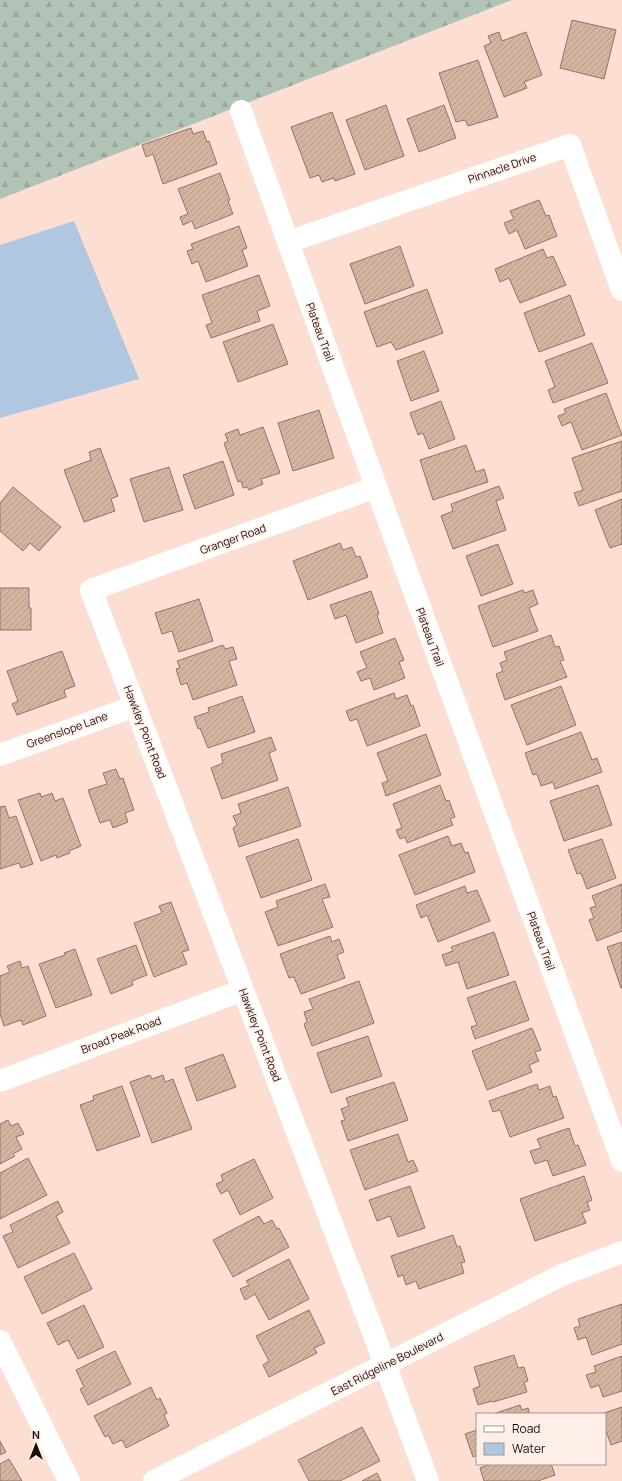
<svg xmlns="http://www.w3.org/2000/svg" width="622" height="1481" font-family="Manrope,sans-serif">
  <defs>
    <pattern id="forest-firs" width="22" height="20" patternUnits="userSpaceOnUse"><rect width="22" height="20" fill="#b1c3b6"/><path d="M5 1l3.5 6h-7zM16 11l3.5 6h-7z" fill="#98a69b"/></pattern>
    <pattern id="building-hatch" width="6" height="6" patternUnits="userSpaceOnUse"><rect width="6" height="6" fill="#d2b4a0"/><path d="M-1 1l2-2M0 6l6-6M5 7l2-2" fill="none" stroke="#b49a88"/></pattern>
  </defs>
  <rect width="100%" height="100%" fill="#fcdfd2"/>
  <path fill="url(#forest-firs)" d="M0 0H512L0 199Z"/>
  <path fill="#afc7e0" d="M74 221 139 379 0 418V245Z"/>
  <path fill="url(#building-hatch)" stroke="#917560" d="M572 20 616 30 604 79 560 68Z
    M499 32 502 41 526 32 542 75 524 82 527 88 504 97 484 46 491 43 488 36Z
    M478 60 498 117 468 126 465 120 456 122 439 73Z
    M386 105 404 156 365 170 346 120Z
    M444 105 456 138 419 152 407 119Z
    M332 112 355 174 335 181 334 178 322 182 319 175 310 178 291 127Z
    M191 128 193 134 203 131 207 142 209 141 217 164 163 184 153 154 146 157 142 145Z
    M220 173 230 200 228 201 233 214 195 229 192 221 183 225 180 217 188 214 178 189Z
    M539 200 546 216 549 215 557 236 525 249 517 230 509 234 504 223 514 219 510 211Z
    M239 226 247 248 242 250 248 266 206 282 198 261 192 264 187 251 193 249 191 244Z
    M400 246 414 286 365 304 350 264Z
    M543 249 547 258 553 256 566 285 520 303 509 278 500 282 495 269Z
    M259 275 270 306 257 311 260 321 211 338 206 325 212 323 202 295Z
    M427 289 443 333 396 350 391 342 377 347 364 312Z
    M570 295 585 335 539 352 524 313Z
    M273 324 288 364 238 382 223 342Z
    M592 343 608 383 553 403 548 390 555 387 545 361Z
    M424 351 439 391 411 401 397 361Z
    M606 393 622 435 582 450 571 422 562 426 558 416 566 413 564 409Z
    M441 401 455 439 429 449 423 433 418 435 410 413Z
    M319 410 334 458 293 471 278 423Z
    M263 427 280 473 261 479 263 484 249 490 247 487 243 488 241 481 238 482 224 443 228 441 225 434 238 429 240 435Z
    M622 441V491L579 506 574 493 583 490 572 458Z
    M466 445 476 472 484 469 488 482 433 500 420 460Z
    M100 448 118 496 111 499 115 511 84 522 64 470 91 460 89 452Z
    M223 461 234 495 195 509 183 475Z
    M169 467 183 510 144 522 130 479Z
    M499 486 504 498 496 501 506 530 453 549 441 516 453 511 451 504Z
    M13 487 61 527 39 551 30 543 23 551 0 531V503Z
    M622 499V544L610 548 595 510Z
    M340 543 343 550 352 547 356 557 360 556 368 577 308 600 293 561Z
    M498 544 513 584 481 596 466 556Z
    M0 588H29V608H31V630H0Z
    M523 590 525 593 533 590 538 604 529 608 538 631 493 647 478 606Z
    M371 591 379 614 377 615 383 633 356 643 346 615 335 619 330 605Z
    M199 599 213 641 179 652 172 631 162 634 155 613Z
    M551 635 555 647 559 646 564 660 560 661 567 677 505 700 496 674 503 671 500 663 507 660 504 652Z
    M395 638 404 660 399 662 405 678 374 690 370 678 361 681 357 672 367 668 360 652Z
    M223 645 225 649 233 647 237 659 229 661 237 685 193 700 187 683 181 685 176 669 180 668 177 661Z
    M62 651 75 686 64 690 66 697 17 715 12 704 18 701 7 671Z
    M561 686 576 725 527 745 511 705Z
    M394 693 396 699 407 695 411 706 413 705 420 726 367 746 357 719 350 721 346 711Z
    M242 696 255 732 208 748 200 728 198 729 194 717 209 712 208 708Z
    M581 732 592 760 597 758 602 772 555 789 553 782 541 786 537 774 533 775 525 753Z
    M426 734 441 775 386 796 382 783 388 781 377 753Z
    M271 737 276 750 269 753 278 780 222 799 211 768 223 763 221 754Z
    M116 769 120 779 123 778 134 810 125 813 128 822 113 828 110 820 100 823 88 790 107 784 103 773Z
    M440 785 446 801 449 800 455 817 450 819 453 825 407 843 405 837 400 839 396 830 402 828 393 804Z
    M598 785 612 825 564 841 550 801Z
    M288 787 301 826 239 847 233 828 237 825 233 816 241 813 238 804Z
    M40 793 41 797 52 793 55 801 63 798 81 846 69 851 70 853 57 858 56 855 41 861 18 800Z
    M5 806 9 818 16 816 33 864 21 868 19 863 0 869V807Z
    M448 836 452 846 461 843 465 853 468 852 475 872 415 895 399 855Z
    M298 839 312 880 261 898 246 857Z
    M602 839 616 878 587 889 581 873 577 874 568 850Z
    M325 884 330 897 322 899 333 927 278 946 265 912 278 907 276 901Z
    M622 884V931L597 941 589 920 594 918 590 908 596 906 592 896Z
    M465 886 467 893 477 890 490 921 438 942 427 915 421 918 416 905Z
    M171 902 189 950 182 952 187 964 154 977 134 923 162 913 159 906Z
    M494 932 509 975 467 989 458 962 446 966 442 955 453 951 451 947Z
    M330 936 332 942 339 939 344 952 337 955 345 978 301 994 294 977 289 978 280 954Z
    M622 942V988H621L607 947Z
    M136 945 147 975 132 981 133 985 111 994 97 959Z
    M75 949 92 995 56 1008 39 964 65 955 64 953Z
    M20 961 22 968 28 966 46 1016 23 1025 21 1020 4 1026 0 1014V976L10 972 7 966Z
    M359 981 374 1023 312 1046 304 1024 307 1022 304 1012 313 1009 309 999Z
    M515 981 529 1020 475 1039 471 1027 477 1025 467 998Z
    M532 1028 541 1050 535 1052 539 1061 529 1065 532 1072 487 1090 472 1051Z
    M368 1036 382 1076 331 1093 317 1053Z
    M223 1054 236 1087 197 1101 185 1068Z
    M150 1075 152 1079 163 1075 165 1082 173 1079 192 1129 152 1143 130 1082Z
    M394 1082 408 1120 348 1141 341 1121 345 1120 341 1109 349 1106 346 1098Z
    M537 1084 539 1090 550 1086 553 1097 556 1096 564 1118 510 1137 500 1110 493 1112 489 1101Z
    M122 1086 140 1136 97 1151 80 1105 94 1100 93 1096Z
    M8 1120 11 1126 18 1123 24 1134 16 1137 22 1149 13 1154 15 1156 0 1164V1124Z
    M569 1128 575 1146 578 1145 586 1165 553 1176 547 1160 535 1164 530 1151 541 1148 537 1139Z
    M398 1134 408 1162 413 1160 418 1171 365 1190 350 1150Z
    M28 1158 47 1195 0 1219V1173Z
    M254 1159 273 1198 240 1215 228 1190 221 1194 216 1184 223 1181 221 1175Z
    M584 1176 592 1200 587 1202 590 1210 582 1213 586 1223 535 1241 520 1199Z
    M410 1186 425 1228 398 1237 390 1216 377 1221 369 1200Z
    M58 1201 63 1212 56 1216 70 1243 18 1268 3 1236 13 1232 10 1225Z
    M259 1216 264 1224 272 1220 277 1229 279 1228 289 1247 233 1277 213 1240Z
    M453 1235 457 1247 460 1246 465 1262 461 1263 464 1273 419 1289 416 1281 406 1285 403 1275 398 1277 391 1256Z
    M74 1253 92 1289 42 1314 24 1277Z
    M289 1259 309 1299 269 1320 255 1294 245 1300 240 1289 249 1285 246 1281Z
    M622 1304V1344L592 1355 586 1337 578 1340 574 1328 580 1326 578 1319Z
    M84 1305 104 1347 78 1359 68 1340 58 1345 47 1323Z
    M309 1310 325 1343 314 1348 317 1353 269 1377 263 1365 269 1361 256 1336Z
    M115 1351 131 1384 88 1405 80 1389 84 1387 76 1370Z
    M514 1355 518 1368 524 1367 528 1381 524 1382 527 1392 493 1402 492 1401 478 1405 473 1389 480 1386 474 1367Z
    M622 1356V1391L603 1397 599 1385 591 1388 586 1375 596 1372 594 1366Z
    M151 1387 157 1400 160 1398 167 1413 164 1415 169 1426 126 1448 122 1440 113 1444 108 1435 105 1437 94 1416Z
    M520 1405 522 1410 528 1408 530 1414H493Z
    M622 1407V1441L611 1445 605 1428V1414H601Z
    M362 1427 380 1461 340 1481H309L298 1460Z
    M477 1430V1455L473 1457 465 1434Z
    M0 1441 6 1452 0 1455Z
    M9 1459 22 1481H0V1464Z
    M491 1464H551L555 1475 538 1481H484L480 1468Z
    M377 1473 381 1481H362Z"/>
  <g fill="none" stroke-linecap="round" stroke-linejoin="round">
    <path stroke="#fff" stroke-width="22" d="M241 111 376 487 622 1161
      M288 242 570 145 622 290
      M376 487 91 590 373 1332 428 1481
      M0 755 135 706
      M0 1081 243 990
      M0 1341 69 1481"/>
    <path stroke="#fff" stroke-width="22" d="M154 1481 562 1275 622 1252"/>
  </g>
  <g text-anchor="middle" stroke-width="3" stroke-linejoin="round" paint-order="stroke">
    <g font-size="11" fill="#1a0e08" stroke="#ffefe9">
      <text transform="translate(502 168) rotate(-19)" y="4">Pinnacle Drive</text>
      <text transform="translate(320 332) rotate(70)" y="4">Plateau Trail</text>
      <text transform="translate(233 539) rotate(-20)" y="4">Granger Road</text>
      <text transform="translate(430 637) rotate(70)" y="4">Plateau Trail</text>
      <text transform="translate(67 730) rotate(-20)" y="4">Greenslope Lane</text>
      <text transform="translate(145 732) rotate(69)" y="4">Hawkley Point Road</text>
      <text transform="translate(541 941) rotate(70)" y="4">Plateau Trail</text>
      <text transform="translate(121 1035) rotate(-21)" y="4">Broad Peak Road</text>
      <text transform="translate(260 1035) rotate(69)" y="4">Hawkley Point Road</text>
      <text transform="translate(387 1364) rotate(-27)" y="4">East Ridgeline Boulevard</text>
    </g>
  </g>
  <rect x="476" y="1413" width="130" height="52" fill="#ffefe9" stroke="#a3958f"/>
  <rect x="484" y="1426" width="20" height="6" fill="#ffffff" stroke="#a3958f"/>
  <text x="512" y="1433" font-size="12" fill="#1a0e08">Road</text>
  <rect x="484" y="1443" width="20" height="12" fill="#afc7e0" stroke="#a3958f"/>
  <text x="512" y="1453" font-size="12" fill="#1a0e08">Water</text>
  <g transform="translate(36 1445)" stroke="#ffefe9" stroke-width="3" paint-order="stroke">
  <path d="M0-3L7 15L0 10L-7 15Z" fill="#1a0e08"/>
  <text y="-6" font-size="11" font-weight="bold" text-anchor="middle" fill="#1a0e08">N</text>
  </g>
</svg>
